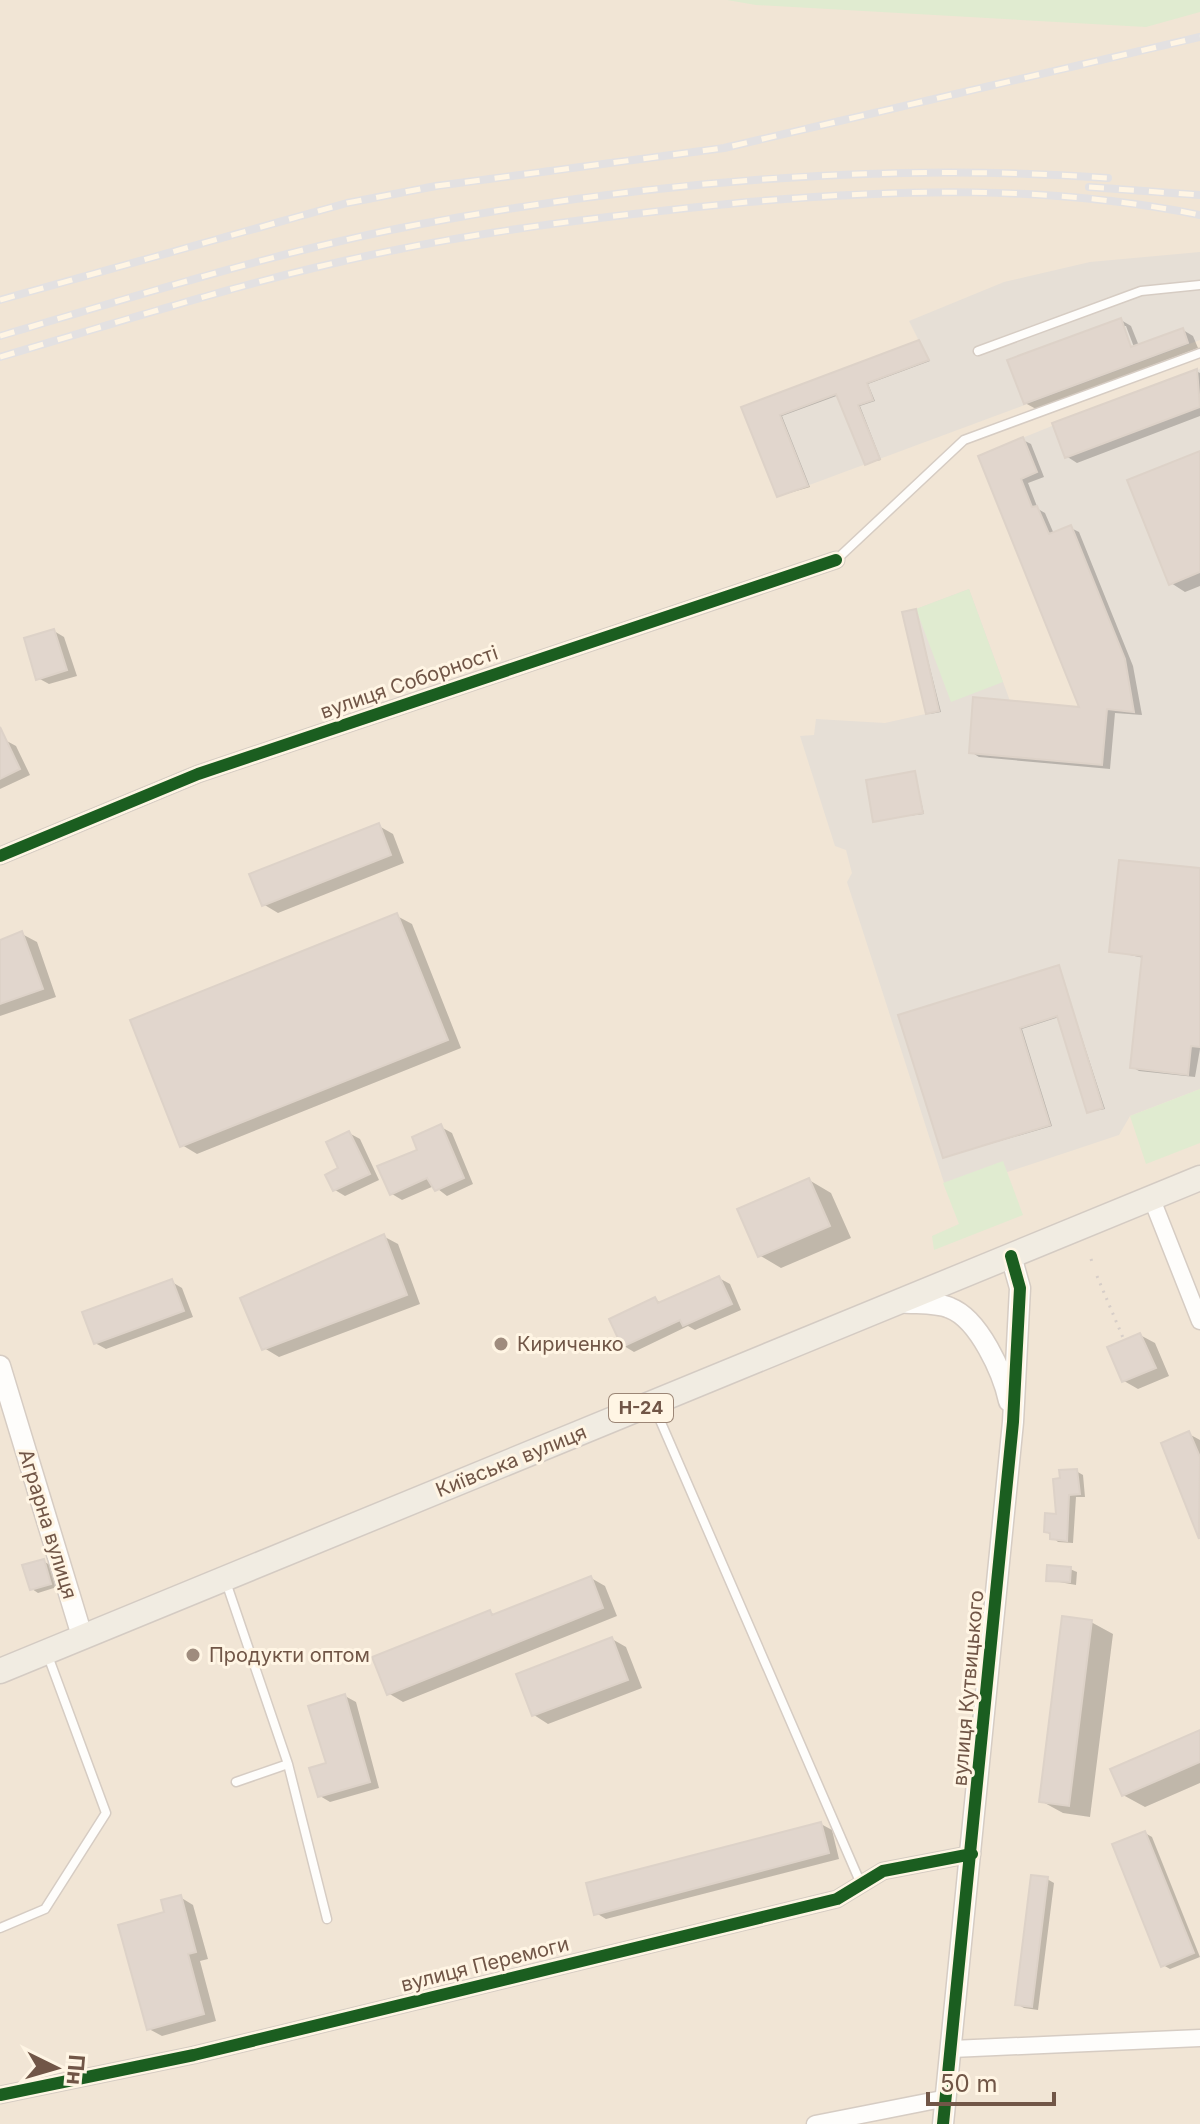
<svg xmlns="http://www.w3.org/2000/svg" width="1200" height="2124" font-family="Inter,sans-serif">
  <rect width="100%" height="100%" fill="#f5efe5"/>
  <path fill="#f1e5d5" d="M0 0H1200V2124H0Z"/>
  <path fill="#e6dfd6" d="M1200 252V340L777 497 741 407 919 341 909 321 1004 282 1090 262Z
    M1200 369V1089L1130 1116 1119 1135 947 1192 847 882 852 873 846 850 835 846 800 736 814 735 816 719 885 723 939 711 916 609 969 589 1010 701 1079 707 978 456 1052 426V423Z"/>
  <path fill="#e0ebd0" d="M727 0H1200V12L1146 27 756 5Z
    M969 589 1003 682 951 702 916 609Z
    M1200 1089V1143L1146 1164 1130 1116Z
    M1003 1161 1023 1215 934 1250 932 1236 959 1224 943 1183Z"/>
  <path fill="#0003" fill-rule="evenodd" d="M1121 320 1131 326 1139 346 1183 330 1193 336 1198 348 1036 409 1025 403ZM1122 326H1126L1137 355 1133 357Z
    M919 343 930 361 868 384 875 401 860 406 881 460 866 463 839 395 782 416 810 487 779 496 744 408Z
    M1196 371 1200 373V416L1077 463 1066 456Z
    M1023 440 1031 444 1044 477 1028 483 1038 509 1045 513 1054 534 1071 528 1079 532 1133 666 1142 715 1115 713 1110 769 979 757 971 752 1082 709 981 457Z
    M1200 453V586L1185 592 1171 583Z
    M916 612 941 712 930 714 928 713Z
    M54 631 64 637 77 676 49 684 38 678Z
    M5 740 16 746 30 775 0 789V742Z
    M915 773 924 814 875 820Z
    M379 826 393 834 404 863 278 913 263 904Z
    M1200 870V1049L1195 1077 1139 1071 1132 1067 1144 958 1111 951Z
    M397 916 412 924 461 1048 197 1154 182 1145Z
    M22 934 37 942 56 997 0 1016V942Z
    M1059 967 1105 1109 1089 1112 1059 1017 1022 1029 1052 1126 945 1157 901 1016Z
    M441 1127 452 1133 473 1184 447 1196 434 1186 402 1200 392 1194 419 1151Z
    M349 1133 360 1139 379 1180 345 1196 335 1190Z
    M809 1180 831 1193 851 1238 781 1268 759 1255Z
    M383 1236 398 1244 420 1304 279 1357 264 1348Z
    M719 1278 730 1284 741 1310 695 1330 688 1326 634 1352 624 1346 655 1299 662 1304Z
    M172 1282 182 1288 193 1317 106 1349 95 1343Z
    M1140 1335 1155 1343 1169 1376 1138 1389 1124 1381Z
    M1189 1434 1200 1440V1535L1163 1444Z
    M1076 1471 1083 1475 1085 1497H1076L1073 1543 1058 1542 1046 1531 1058 1516Z
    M43 1561 50 1565 57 1587 38 1593 32 1589Z
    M1070 1569 1077 1572 1076 1585 1048 1580Z
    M591 1578 605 1586 617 1616 403 1702 388 1693 490 1612 496 1616Z
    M1091 1622 1113 1634 1090 1817 1063 1813 1041 1801Z
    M612 1639 626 1647 642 1688 548 1724 534 1715Z
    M345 1696 356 1702 379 1788 330 1802 320 1796Z
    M1200 1732V1783L1145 1807 1123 1795Z
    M821 1824 832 1830 839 1859 606 1919 596 1913Z
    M1145 1833 1152 1837 1200 1957 1170 1969 1163 1965Z
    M1047 1879 1054 1883 1038 2010 1024 2008 1017 2004Z
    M180 1897 193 1905 208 1959 200 1961 216 2021 162 2036 149 2029 167 1913Z"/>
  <path fill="#e1d6cd" stroke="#ddd2c8" stroke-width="2" d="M1121 318 1131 347 1183 328 1188 343 1024 404 1007 360Z
    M919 340 929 360 867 383 873 400 858 405 880 459 865 465 836 394 780 415 808 486 777 497 741 407Z
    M1197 369 1200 407 1065 458 1052 423Z
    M1023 437 1037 472 1021 479 1032 507 1037 506 1049 534 1071 525 1125 659 1134 712 1107 709 1102 765 969 753 973 697 1079 707 978 456Z
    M1200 451V572L1169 585 1127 480Z
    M916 609 939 711 926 714 902 612Z
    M54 629 67 670 36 680 24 638Z
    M0 727 20 769 0 779Z
    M915 771 923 813 873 822 866 780Z
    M379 823 391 855 262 906 249 874Z
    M1119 860 1200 868V1047L1191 1046 1188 1075 1130 1068 1142 956 1109 952Z
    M397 913 448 1040 180 1147 130 1020Z
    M22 931 43 989 0 1004V940Z
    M1059 965 1103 1108 1087 1113 1057 1016 1020 1028 1050 1125 943 1158 898 1015Z
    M441 1124 464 1178 435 1191 427 1178 390 1195 377 1166 417 1150 412 1137Z
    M349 1131 370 1174 333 1191 325 1175 338 1168 326 1142Z
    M809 1178 830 1226 758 1257 737 1209Z
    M384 1234 407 1295 262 1350 240 1298Z
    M719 1276 732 1304 683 1326 680 1320 622 1347 609 1319 655 1297 658 1303Z
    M172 1279 184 1311 94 1344 82 1312Z
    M1140 1333 1156 1368 1122 1382 1107 1347Z
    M1189 1431 1200 1457 1199 1539 1161 1443Z
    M1077 1469 1080 1494 1069 1495 1067 1541 1050 1539V1533L1044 1532 1045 1513 1056 1514 1053 1479 1060 1478 1059 1470Z
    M44 1559 51 1584 30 1590 22 1565Z
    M1047 1565 1071 1567 1070 1582 1046 1581Z
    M591 1576 603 1608 387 1695 372 1657 490 1610 492 1615Z
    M1062 1616 1092 1620 1069 1806 1039 1802Z
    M612 1637 628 1680 532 1716 516 1674Z
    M345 1694 370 1782 318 1797 309 1768 326 1763 308 1706Z
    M1200 1730V1762L1122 1796 1110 1769Z
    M821 1822 829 1853 594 1915 586 1883Z
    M1145 1831 1194 1953 1161 1967 1112 1844Z
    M1031 1875 1048 1877 1032 2007 1015 2005Z
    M181 1895 196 1952 188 1954 204 2014 147 2030 118 1925 164 1912 161 1900Z"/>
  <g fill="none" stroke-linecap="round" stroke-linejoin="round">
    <defs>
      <path id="service" d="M978 351 1141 291 1200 285
        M836 560 964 440 1200 353
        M653 1404 861 1884
        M226 1582 288 1764 327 1919
        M236 1782 288 1764
        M0 1928 45 1909 106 1813 48 1656"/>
      <path id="minor" d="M0 856 198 774 836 560
        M1151 1197 1200 1321
        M952 2049 1200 2038
        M0 2095 194 2055 837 1899 883 1871 972 1854
        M815 2124 947 2098"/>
      <path id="tertiary" d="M900 1302C915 1304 936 1302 950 1308 979 1319 1003 1373 1009 1401
        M0 1366 82 1636
        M943 2124 1013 1422 1020 1288 1011 1256"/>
      <path id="primary" d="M0 1671 1200 1178"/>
    </defs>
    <use href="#service" stroke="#d6ccc3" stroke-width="11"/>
    <use href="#minor" stroke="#d6ccc3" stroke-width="19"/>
    <use href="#tertiary" stroke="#d6ccc3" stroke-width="23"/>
    <use href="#primary" stroke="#d4cbc3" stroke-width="27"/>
    <path stroke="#d7cec8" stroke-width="3" stroke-dasharray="2 6" stroke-linecap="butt" d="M1091 1259 1093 1265
      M1097 1276 1124 1340"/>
    <use href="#service" stroke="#fefdfb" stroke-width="8"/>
    <use href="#minor" stroke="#fefdfb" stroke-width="16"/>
    <use href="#tertiary" stroke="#fefdfb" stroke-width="20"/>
    <use href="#primary" stroke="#f1ece2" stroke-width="24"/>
    <defs>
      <path id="rail" d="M1089 187 1200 195
        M0 300 347 203 436 186 724 148 1200 37
        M0 336C139 295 279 251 421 224 648 182 878 162 1108 178
        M0 357C116 323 231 286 348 260 480 230 615 215 748 202 900 189 1051 185 1200 215"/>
    </defs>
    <use href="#rail" stroke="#e3e1e2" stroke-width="8"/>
    <use href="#rail" stroke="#fff5e4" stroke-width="5" stroke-dasharray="15" stroke-linecap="butt"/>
    <defs>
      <path id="cycleway" d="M0 856 198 774 836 560
        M0 2095 194 2055 837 1899 883 1871 972 1854
        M943 2124 1013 1422 1020 1288 1011 1256"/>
    </defs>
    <use href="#cycleway" stroke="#fff5e4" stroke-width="17"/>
    <use href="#cycleway" stroke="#1b5e20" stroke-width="12"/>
  </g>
  <g fill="#9f8c7e" stroke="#fff5e4" stroke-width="3">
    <circle cx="501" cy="1344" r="8"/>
    <circle cx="193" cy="1655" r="8"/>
  </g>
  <g text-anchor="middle" stroke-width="6" stroke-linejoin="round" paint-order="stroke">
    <rect fill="#fff5e4" stroke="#9c8676" stroke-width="2" x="609" y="1394" width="64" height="28" rx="6"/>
    <g font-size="18" font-weight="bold" fill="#715647">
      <text x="641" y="1414">Н-24</text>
    </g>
    <g font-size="20" fill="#715647" stroke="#fff5e4">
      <text transform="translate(409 682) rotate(-19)" y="7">вулиця Соборності</text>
      <text transform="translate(511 1461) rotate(-22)" y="7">Київська вулиця</text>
      <text transform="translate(48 1524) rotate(73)" y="7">Аграрна вулиця</text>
      <text transform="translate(968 1688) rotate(-85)" y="7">вулиця Кутвицького</text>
      <text transform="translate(485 1964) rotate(-14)" y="7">вулиця Перемоги</text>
    </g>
    <g font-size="20" fill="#715647" stroke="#fff5e4" text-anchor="start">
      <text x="517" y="1351">Кириченко</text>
      <text x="209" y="1662">Продукти оптом</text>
    </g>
  </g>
  <g transform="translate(56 2068) rotate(95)" stroke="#fff5e4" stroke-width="6" paint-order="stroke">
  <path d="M0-6L14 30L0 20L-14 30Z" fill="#715647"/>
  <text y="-12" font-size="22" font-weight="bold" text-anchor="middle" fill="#715647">Пн</text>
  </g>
  <path d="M928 2092v12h126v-12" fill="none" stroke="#715647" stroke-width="4"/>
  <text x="940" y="2092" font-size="24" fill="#715647" stroke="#fff5e4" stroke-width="6" paint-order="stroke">50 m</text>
</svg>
